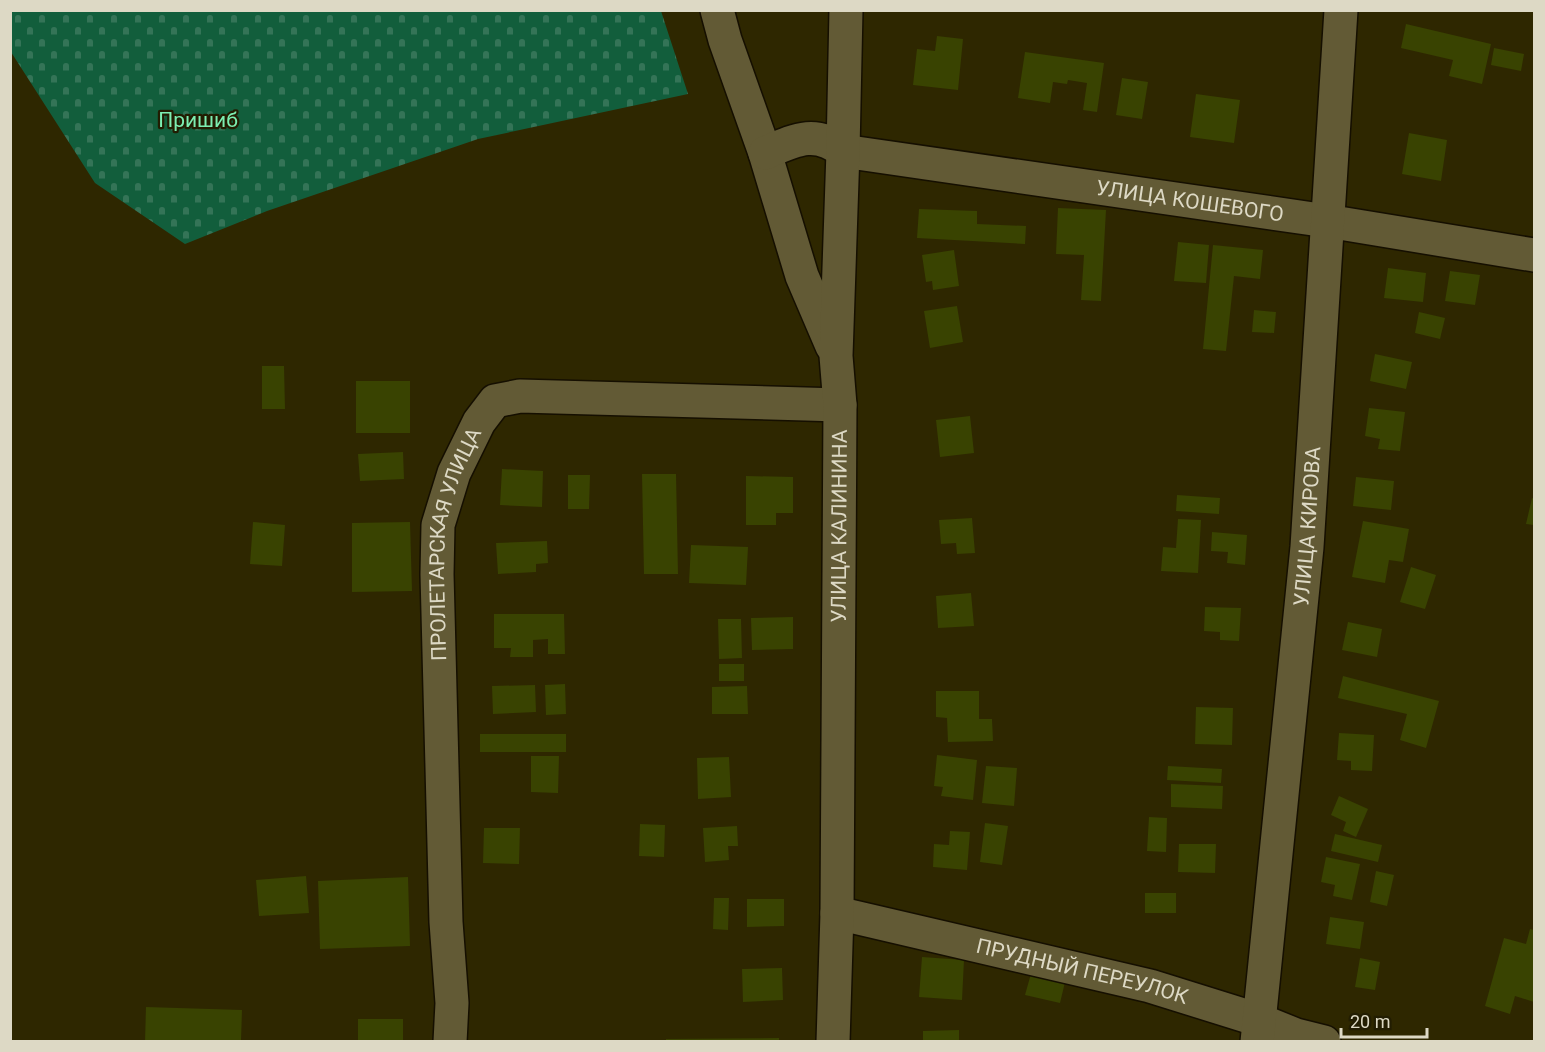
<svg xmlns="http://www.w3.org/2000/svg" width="1545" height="1052" font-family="Roboto,sans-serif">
  <defs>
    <pattern id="cemetery-stones" width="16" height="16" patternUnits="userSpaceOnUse" patternTransform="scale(1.5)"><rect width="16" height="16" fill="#125e3c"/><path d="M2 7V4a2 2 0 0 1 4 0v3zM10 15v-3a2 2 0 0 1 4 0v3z" fill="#347457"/></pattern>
  </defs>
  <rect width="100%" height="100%" fill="#2e2700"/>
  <path fill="url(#cemetery-stones)" d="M11 10 661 11 688 94 478 139 267 211 185 244 95 183 11 52Z"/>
  <path fill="#394301" d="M1406 24 1491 44 1482 84 1449 76 1453 60 1401 48Z
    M937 36 963 39 958 90 913 85 917 49 935 51Z
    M1494 48 1524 54 1521 71 1491 65Z
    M1025 52 1104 63 1097 112 1083 110 1087 83 1068 80 1067 84 1053 82 1050 103 1018 98Z
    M1122 78 1148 82 1142 119 1116 115Z
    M1196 94 1240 100 1234 143 1190 137Z
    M1409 133 1447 140 1441 181 1402 174Z
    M1058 208 1106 210 1101 301 1081 300 1084 255 1056 254Z
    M919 209 977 211V224L1026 226 1025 244 917 238Z
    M1178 242 1209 245 1206 283 1174 281Z
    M1213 245 1263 250 1260 279 1234 276 1226 351 1203 349Z
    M954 250 959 286 933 290 932 281 926 282 922 255Z
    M1388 268 1426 273 1423 302 1384 298Z
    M1450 271 1480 275 1475 305 1445 301Z
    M957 306 963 342 930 348 924 311Z
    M1254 310 1276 312 1274 333 1252 332Z
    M1419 312 1445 318 1440 339 1415 333Z
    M1375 354 1412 362 1406 389 1370 381Z
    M262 366H284L285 409H262Z
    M356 381H410V433H356Z
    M1369 408 1405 412 1400 451 1378 449 1380 439 1365 436Z
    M970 416 974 453 940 457 936 420Z
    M403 452 404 479 360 481 358 454Z
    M502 469 543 471 542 507 500 505Z
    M642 474H676L678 574H644Z
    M568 475H590L589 509H568Z
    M746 476 793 477V513H776V525H746Z
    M1356 477 1394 481 1391 510 1353 506Z
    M1177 495 1220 498 1219 514 1176 511Z
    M1532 498 1534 499V525L1526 524Z
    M972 518 975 553 957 554 956 543 941 544 939 520Z
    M1178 519 1201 520 1198 573 1161 571 1163 547 1176 548Z
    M1363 521 1409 529 1403 562 1389 560 1385 583 1352 577Z
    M253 522 285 525 282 566 250 564Z
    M410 522 412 591 352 592V523Z
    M1212 532 1247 535 1245 565 1227 563 1228 552 1211 551Z
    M547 541 548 563 536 564V572L498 574 496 543Z
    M691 545 748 547 746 585 689 583Z
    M1411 567 1436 575 1425 609 1400 602Z
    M971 593 974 626 938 628 936 596Z
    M1205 607 1241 608 1239 641 1220 640V632L1204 631Z
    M494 614H564L565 654H548V639L533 640V657H510L511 648H494Z
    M793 617V649L752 650 751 618Z
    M718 619H741L742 658 719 659Z
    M1348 622 1382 629 1377 657 1342 650Z
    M719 664H744V681H719Z
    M1343 676 1439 701 1426 748 1400 740 1407 714 1338 698Z
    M565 684 566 714 546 715 545 685Z
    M535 685 536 712 493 714 492 686Z
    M747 686 748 714H712V687Z
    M936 691H979V719H992L993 741 948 742 947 718 936 717Z
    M1196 707 1233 708 1232 745 1195 744Z
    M1339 733 1374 735 1372 771 1351 770V761L1337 760Z
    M480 734H566V752H480Z
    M937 755 977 760 973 800 941 796 943 787 934 786Z
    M531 756H559L558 793 531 792Z
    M729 757 731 797 698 799 697 758Z
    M986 766 1017 768 1014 806 982 803Z
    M1168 766 1222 769 1221 783 1167 780Z
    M1171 784 1223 786 1222 809 1171 807Z
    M1339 796 1368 809 1356 837 1343 831 1346 822 1331 815Z
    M1149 817 1167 818 1166 852 1147 851Z
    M985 823 1008 826 1002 865 980 862Z
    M640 824 665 825 664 857 639 856Z
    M737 826 738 846H728L729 860 705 862 703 828Z
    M484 828H520L519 864 483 863Z
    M950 831 970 832 967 870 933 867 934 844 949 845Z
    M1335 834 1382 845 1378 862 1331 851Z
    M1179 844H1216L1215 873 1178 872Z
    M1326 857 1360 864 1352 900 1333 896 1335 885 1321 882Z
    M1376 871 1394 875 1387 906 1370 902Z
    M306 876 309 913 259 916 256 880Z
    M408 877 410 946 320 949 318 881Z
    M1145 893H1176V913H1145Z
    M714 898H729L728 930 713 929Z
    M747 899H784V926L747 927Z
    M1330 917 1364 922 1360 949 1326 944Z
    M1530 929 1534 930V1002L1515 996 1510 1014 1485 1006 1504 938 1526 944Z
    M922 957 964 960 962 1000 919 997Z
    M1360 958 1380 962 1375 990 1355 987Z
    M782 968 783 1000 743 1002 742 969Z
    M1032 970 1066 978 1060 1003 1025 995Z
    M146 1007 242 1010 241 1041 176 1040V1042H145Z
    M358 1019H403V1042H358Z
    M959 1030V1042H923V1031Z
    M779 1038V1042H666V1039Z"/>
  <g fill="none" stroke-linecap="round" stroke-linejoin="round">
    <defs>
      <g id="minor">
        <path d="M717 10 725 40 765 153 802 276 832 346"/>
        <path id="s1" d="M765 153C795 140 815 129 843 151L1327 221 1534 255"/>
        <path id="s2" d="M837 913 1150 986 1259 1020 1296 1035 1324 1042"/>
        <path id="s3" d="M450 1042 452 1003 446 922 437 574 438 525 454 473 479 422 495 401 520 396 840 405"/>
        <path id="s4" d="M833 1042 837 913 840 405 836 356 843 151 846 10"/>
        <path id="s5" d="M1257 1042 1307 547 1341 10"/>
      </g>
    </defs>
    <use href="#minor" stroke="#150f00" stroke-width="36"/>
    <use href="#minor" stroke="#625a35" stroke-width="33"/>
  </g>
  <g text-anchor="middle" stroke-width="4.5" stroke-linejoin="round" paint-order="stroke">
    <g font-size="21" fill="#7ceeb2" stroke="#221d02">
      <text x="198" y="127">Пришиб</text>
    </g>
    <g font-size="21" fill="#ddd9c5" stroke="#221d02">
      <text dy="7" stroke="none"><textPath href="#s1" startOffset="434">УЛИЦА КОШЕВОГО</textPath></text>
      <text dy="7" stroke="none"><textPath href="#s4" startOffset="516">УЛИЦА КАЛИНИНА</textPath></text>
      <text dy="7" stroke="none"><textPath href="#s5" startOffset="518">УЛИЦА КИРОВА</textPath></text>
      <text dy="7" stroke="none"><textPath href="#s3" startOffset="501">ПРОЛЕТАРСКАЯ УЛИЦА</textPath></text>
      <text dy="7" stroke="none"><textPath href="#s2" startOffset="252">ПРУДНЫЙ ПЕРЕУЛОК</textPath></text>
    </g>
  </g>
  <rect width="1545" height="1052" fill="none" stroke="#ddd9c5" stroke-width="24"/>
  <path d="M1341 1028v9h86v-9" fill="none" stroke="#ddd9c5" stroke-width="3"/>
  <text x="1350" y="1028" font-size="18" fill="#ddd9c5" stroke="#221d02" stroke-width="4.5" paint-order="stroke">20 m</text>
</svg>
